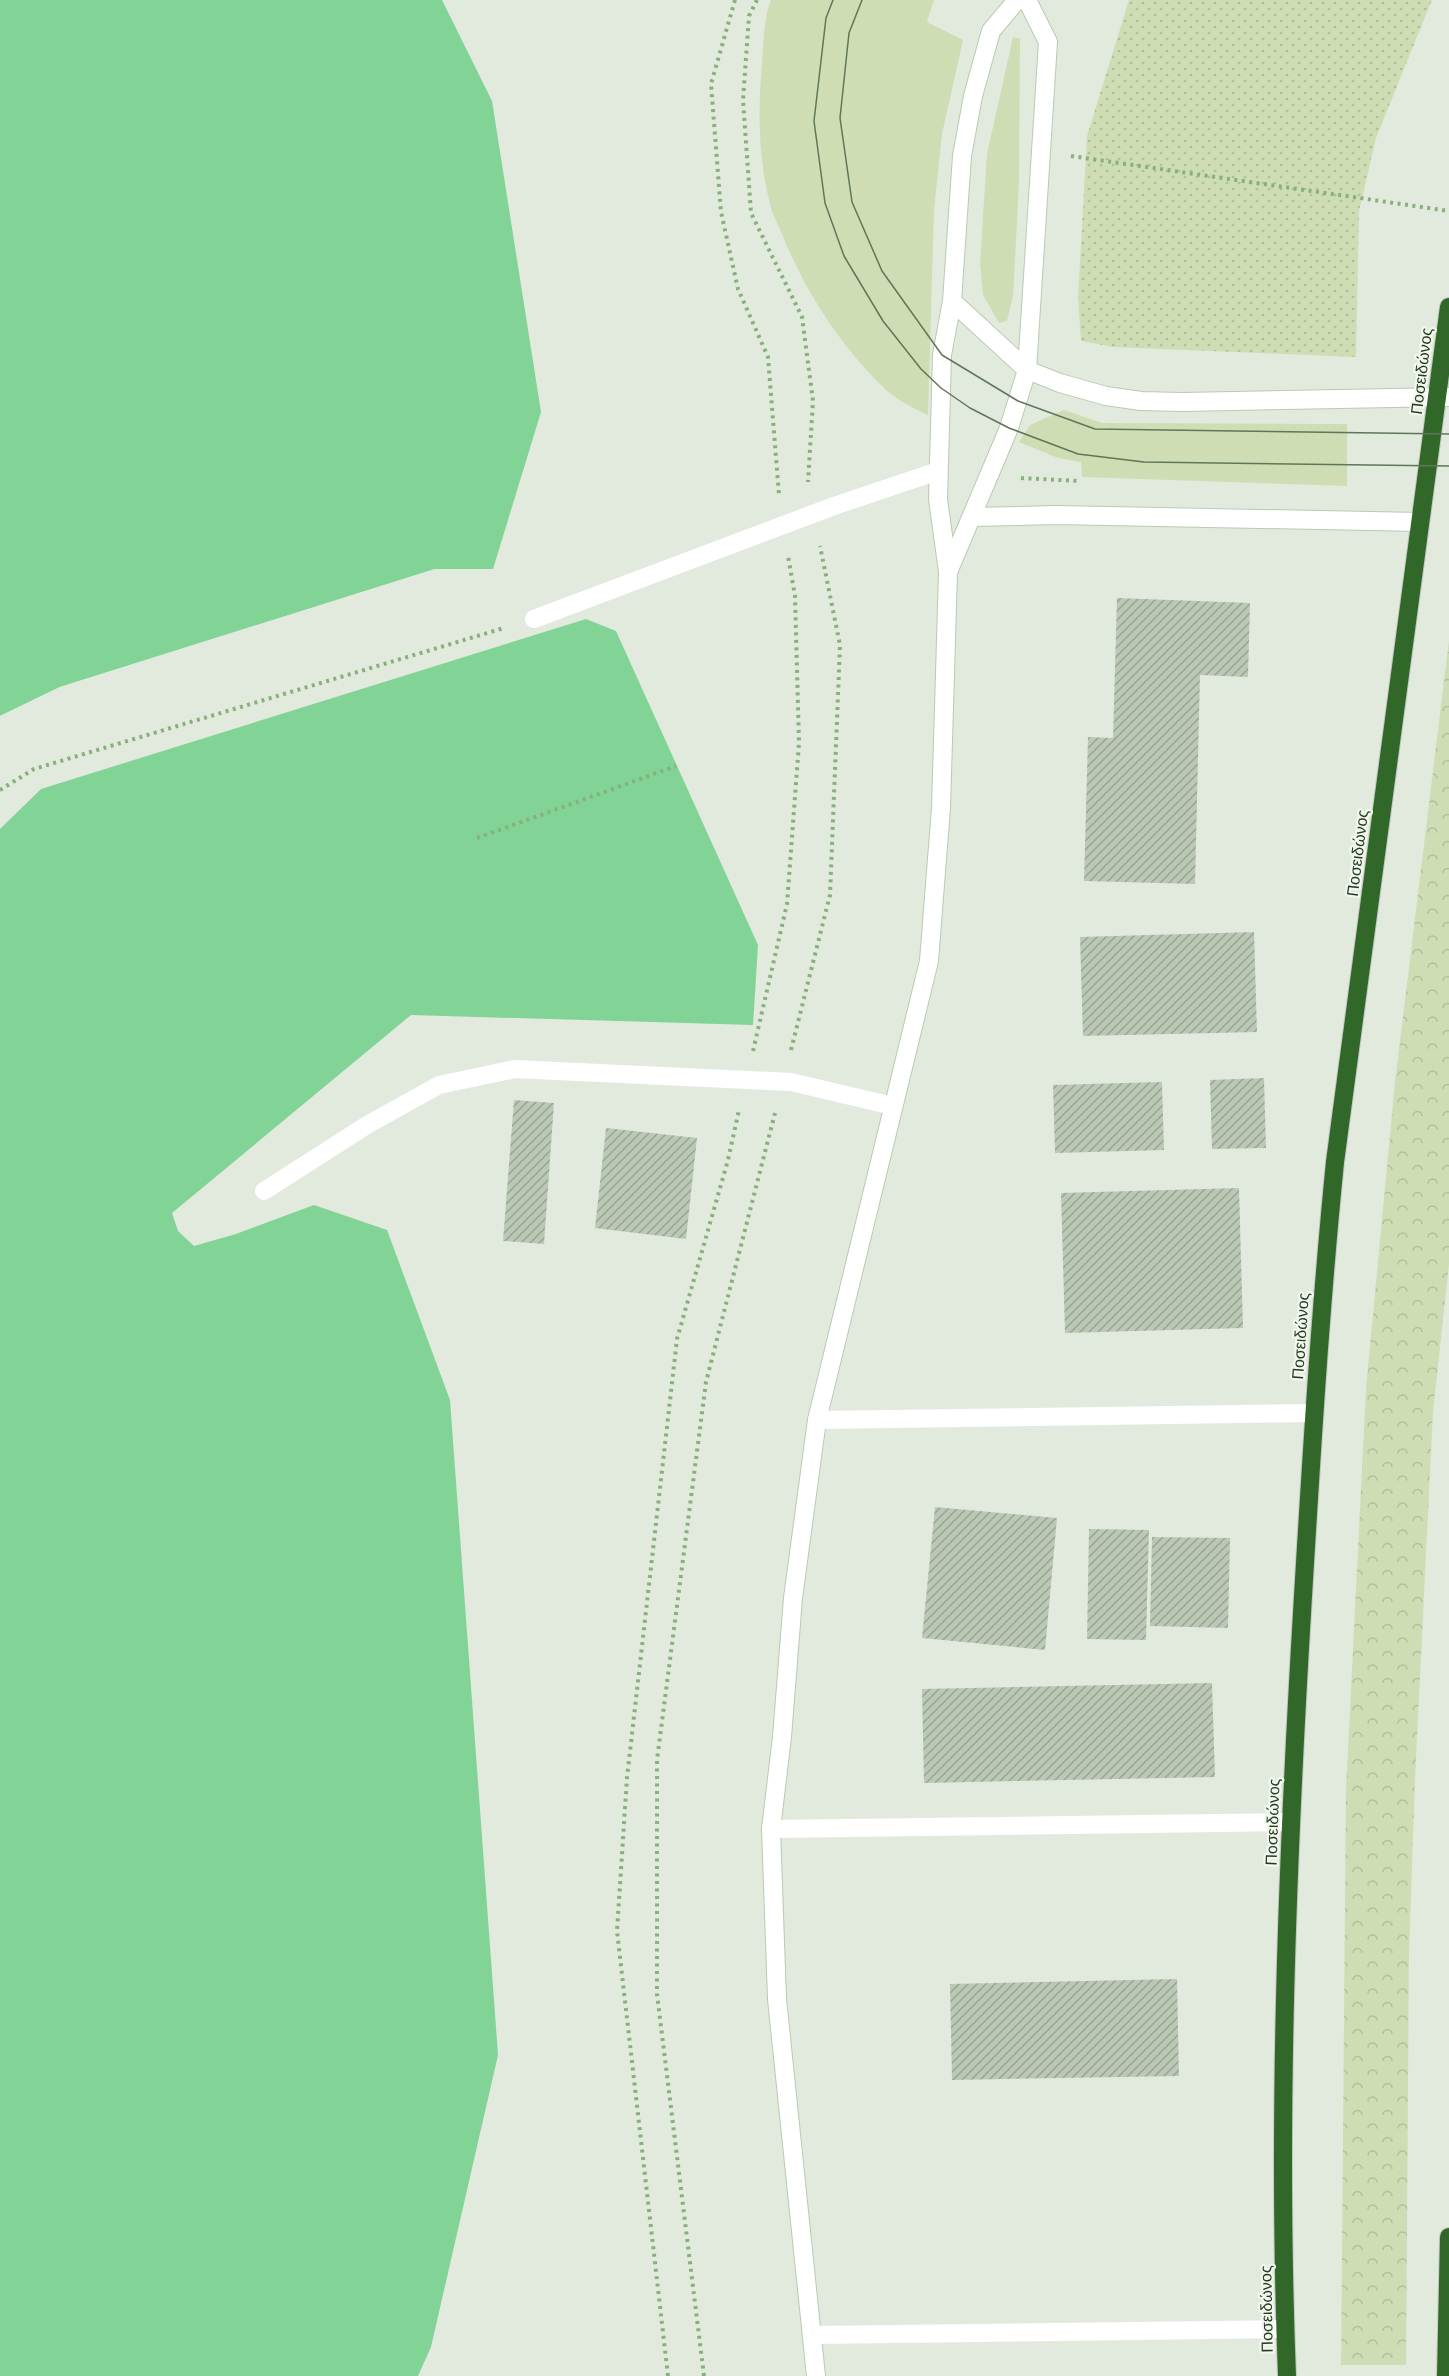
<svg xmlns="http://www.w3.org/2000/svg" width="1449" height="2376" font-family="'Nunito Sans',sans-serif">
  <defs>
    <pattern id="forest-crowns" width="20" height="18" patternUnits="userSpaceOnUse" patternTransform="scale(1.5)"><rect width="20" height="18" fill="#cfddb5"/><path d="M2 6a3 3 0 1 1 6 0M12 15a3 3 0 1 1 6 0" fill="none" stroke="#b2bf9b"/></pattern>
    <pattern id="park-dots" width="8" height="8" patternUnits="userSpaceOnUse" patternTransform="scale(1.5)"><rect width="8" height="8" fill="#cfddb5"/><path d="M2 2h.1M6 6h.1" fill="none" stroke="#b2bf9b" stroke-width="1.8" stroke-linecap="round"/></pattern>
    <pattern id="building-hatch" width="6" height="6" patternUnits="userSpaceOnUse" patternTransform="scale(1.5)"><rect width="6" height="6" fill="#bcc8b6"/><path d="M-1 1l2-2M0 6l6-6M5 7l2-2" fill="none" stroke="#99a493"/></pattern>
  </defs>
  <rect width="100%" height="100%" fill="#e2eade"/>
  <path fill="#cfddb5" d="M771 0H934L927 22 963 40 942 134 934 211 928 415C911 407 895 399 882 386 839 344 804 289 782 234 777 223 771 211 769 200 758 155 758 109 762 63 764 42 763 20 771 0Z
    M1013 37 1020 39 1019 185 1013 296 1007 321 999 323 983 295 980 263 987 154Z
    M1064 410 1102 423 1347 424V486L1082 477 1081 462 1058 458 1019 442 1030 425Z"/>
  <path fill="url(#forest-crowns)" d="M1449 640V1264L1433 1412 1415 1779 1409 1955 1406 2365H1341L1346 1789 1366 1388 1395 1082Z"/>
  <path fill="url(#park-dots)" d="M1129 0H1432L1376 138 1359 211 1356 357 1113 347 1081 341 1078 297 1087 136Z"/>
  <path fill="#82d396" d="M0 0H442L492 101 541 412 493 569H435L60 687 0 716Z
    M586 619 616 631 758 945 753 1025 411 1015 172 1213 178 1231 194 1246 236 1234 314 1205 387 1230 450 1400 498 2055 431 2347 418 2376H0V829L41 789Z"/>
  <path fill="#e2eade" d="M435 569H493L494 572H436L61 690 0 719V716L60 687Z"/>
  <path fill="url(#building-hatch)" d="M1117 598 1250 603 1248 677 1200 675 1195 884 1084 881 1088 737 1113 738Z
    M1254 932 1257 1032 1083 1036 1080 937Z
    M1264 1078 1266 1148 1212 1149 1210 1080Z
    M1162 1082 1164 1150 1055 1153 1053 1085Z
    M514 1100 554 1103 544 1244 503 1241Z
    M606 1128 697 1138 686 1239 595 1228Z
    M1239 1188 1243 1328 1065 1333 1061 1193Z
    M935 1507 1057 1518 1045 1650 922 1638Z
    M1089 1529 1149 1530 1146 1640 1087 1639Z
    M1152 1537 1230 1538 1228 1628 1150 1626Z
    M1212 1683 1215 1777 924 1783 922 1689Z
    M1177 1979 1179 2076 952 2080 950 1984Z"/>
  <g fill="none" stroke-linecap="round" stroke-linejoin="round">
    <defs>
      <path id="secondary" d="M952 301 1027 370 1060 383 1106 396 1141 401 1182 402 1449 397
        M972 517 1056 515 1420 522
        M948 572 1009 428 1027 370 1048 42 1027 0
        M816 2376 777 1999 771 1829 782 1737 793 1598 817 1420 929 961 941 808 948 572 938 499 942 355 952 301 962 156 973 96 991 31 1017 0"/>
      <path id="highway" d="M1287 2376C1277 2122 1287 1867 1302 1613 1311 1462 1320 1312 1335 1162L1449 307
        M1446 2376 1449 2237"/>
    </defs>
    <use href="#secondary" stroke="#b8cbb1" stroke-width="20"/>
    <use href="#highway" stroke="#c2c8c0" stroke-width="20"/>
    <path stroke="#88b07c" stroke-width="4" stroke-dasharray="3 4.5" stroke-linecap="butt" d="M735 0 711 84 721 212 738 289 768 357 779 495
      M757 0 749 16 743 100 751 213 802 317 813 401 808 482
      M1071 156 1449 211
      M1021 478 1080 481
      M0 790 34 769 504 628
      M477 838 676 766
      M791 1050 830 895 840 645 820 546
      M753 1051 787 904 799 743 795 596 788 556
      M668 2376 617 1931 627 1778 677 1339 728 1160 739 1110
      M704 2376 657 1994V1760L706 1382 775 1113"/>
    <path stroke="#fff" stroke-width="18" d="M771 1829 1291 1822"/>
    <path stroke="#fff" stroke-width="18" d="M534 619 834 506 938 471
      M264 1191 367 1125 439 1085 515 1069 791 1082 893 1106
      M817 1420 1314 1413
      M812 2335 1285 2329"/>
    <use href="#secondary" stroke="#fff" stroke-width="18"/>
    <use href="#highway" stroke="#316829" stroke-width="18"/>
    <path stroke="#5e7758" stroke-width="1.5" d="M833 0 826 18 814 121 825 203 844 256 883 321 921 369 941 388 970 408 1009 428 1078 454 1144 462 1449 466
      M862 0 849 33 840 118 852 202 882 271 942 355 1018 401 1095 429 1449 434"/>
  </g>
  <g text-anchor="middle" stroke-width="4.5" stroke-linejoin="round" paint-order="stroke">
    <g font-size="16" fill="#243b1f" stroke="#f2f7ee">
      <text transform="translate(1421 371) rotate(-83)" y="6">Ποσειδώνος</text>
      <text transform="translate(1357 853) rotate(-83)" y="6">Ποσειδώνος</text>
      <text transform="translate(1300 1336) rotate(-86)" y="6">Ποσειδώνος</text>
      <text transform="translate(1272 1822) rotate(-88)" y="6">Ποσειδώνος</text>
      <text transform="translate(1266 2309) rotate(-91)" y="6">Ποσειδώνος</text>
    </g>
  </g>
</svg>
